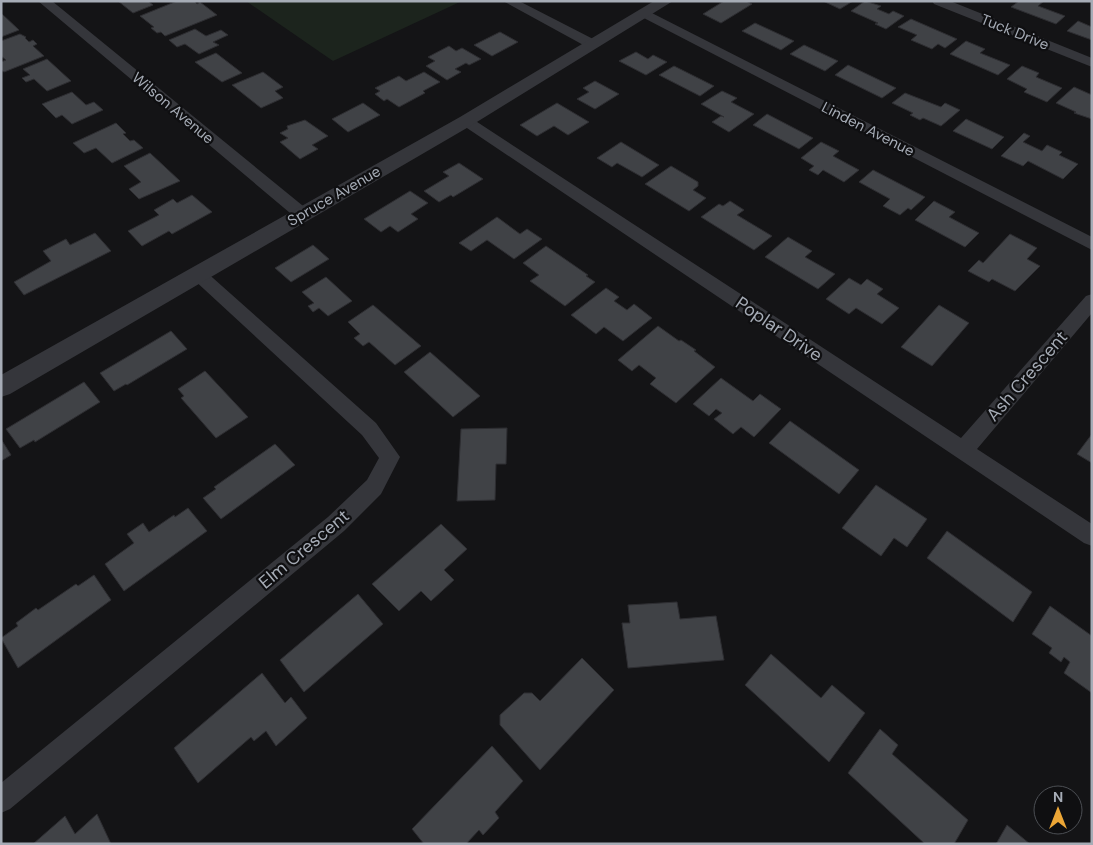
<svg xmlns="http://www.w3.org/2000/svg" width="1093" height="845" font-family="'DM Sans',sans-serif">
  <rect width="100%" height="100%" fill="#141416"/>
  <path fill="#1c241d" d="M246 1H462L333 61Z"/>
  <path fill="#404246" stroke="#2e2e32" d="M118 1H148L153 5 133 13Z
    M177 1H194L197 4 200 2 217 15 165 36 161 32 157 33 151 28 154 27 140 16Z
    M724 1H746L752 4 721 23 703 14Z
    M823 1H853L840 9Z
    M865 1 881 6 877 9 889 14 893 11 904 16 886 29 875 24 878 23 851 11Z
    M1019 1H1044L1038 6 1065 16 1056 24 1011 7Z
    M1 13 19 30 1 37Z
    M911 19 957 39 945 48 938 44 932 49 911 40 917 35 898 27Z
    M1078 21 1092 27V40L1067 31Z
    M755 23 794 41 781 50 742 31Z
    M195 29 206 36 221 30 228 35 213 42 219 45 199 54 185 44 177 47 169 40Z
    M500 32 518 42 492 56 474 45Z
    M20 34 26 37 25 38 29 42 33 40 37 44 33 46 44 56 4 72 1 70V62L6 60 1 56V41Z
    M966 41 985 49 980 53 1010 65 998 75 950 54Z
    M804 45 838 61 825 71 790 54Z
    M449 46 456 51 462 48 481 59 469 65 466 63 455 69 461 72 447 80 426 66 435 61 428 57Z
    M636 52 648 59 653 55 667 62 646 75 619 61Z
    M216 53 242 73 222 82 195 62Z
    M47 59 71 81 47 91 34 79 26 82 22 78 30 75 23 69Z
    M848 65 896 88 882 98 835 75Z
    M674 66 714 86 700 96 659 75Z
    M1022 66 1039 73 1036 77 1062 88 1047 102 1024 92 1027 89 1007 79Z
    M263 72 283 87 275 91 283 98 261 108 232 85Z
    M424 72 440 82 423 91 425 93 399 107 387 99 384 101 375 94 380 91 375 88 399 76 406 81Z
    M595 81 619 94 595 109 577 99 589 92 583 88Z
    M1074 87 1092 95V119L1074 113 1076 112 1056 103Z
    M722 91 737 98 731 102 754 114 729 132 712 122 721 116 724 117 701 104Z
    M72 92 86 105 94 102 103 110 72 124 62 115 56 118 42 104Z
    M905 93 941 107 945 103 960 110 941 126 923 118 920 120 910 115 913 113 892 103Z
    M363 103 380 115 348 132 332 119Z
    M557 103 589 122 568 135 554 126 537 136 520 125Z
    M767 114 813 138 799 149 753 125Z
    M966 119 1004 137 992 149 953 131Z
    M305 120 328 136 312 145 318 149 300 159 280 142 288 138 280 133 288 129 287 126Z
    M116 123 126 133 123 134 130 141 134 140 143 148 112 163 96 148 84 153 73 143Z
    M1024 133 1030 136 1023 142 1042 151 1047 145 1062 152 1059 155 1078 164 1063 179 1028 161 1023 166 1001 156Z
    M621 142 659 165 642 177 617 163 612 167 597 158Z
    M821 142 839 151 833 156 859 170 844 182 823 170 818 175 809 170 814 166 801 158Z
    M150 153 180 181 139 199 129 189 141 182 124 166Z
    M459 163 483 179 453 197 451 195 439 202 424 191 449 176 443 172Z
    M671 166 698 182V186L693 190 706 198 689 211 645 184Z
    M873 170 925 197 911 210 908 208 900 215 883 206 890 199 859 182Z
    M410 191 428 203 411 214 418 219 398 232 390 226 381 232 364 219Z
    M192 195 212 212 172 234 169 231 142 246 128 231 159 215 154 210 173 199 177 203Z
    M730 201 744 210 737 215 772 236 754 250 701 217 719 204 723 206Z
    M934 201 955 212 949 217 979 233 965 247 915 220Z
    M497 217 520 234 527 229 542 239 514 259 487 240 471 251 459 243Z
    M95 233 111 251 24 295 14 282 51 261 43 251 66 239 70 245Z
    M1010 234 1037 248 1027 259 1040 266 1015 291 992 279 989 282 968 271 979 260 983 263Z
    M788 237 812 251 805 257 835 274 818 289 765 257Z
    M313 245 329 259 291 282 275 268Z
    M546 246 588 275 586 276 595 282 565 306 530 281 539 275 523 263Z
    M326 277 352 301 328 316 319 308 313 312 308 306 314 303 302 292Z
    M849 278 861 285 867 279 883 289 877 294 899 308 882 324 856 308 849 314 826 299Z
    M606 288 619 297 614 301 627 310 634 304 652 318 623 341 604 327 596 334 571 315Z
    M373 305 421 346 395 365 369 342 363 346 354 338 360 334 348 322Z
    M939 305 969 323 932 366 901 347Z
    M658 326 679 341 681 340 696 350 694 351 715 367 676 403 650 384 656 378 639 365 632 371 618 360Z
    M171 331 187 349 127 385 126 384 114 391 100 373Z
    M430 352 480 396 453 417 404 372Z
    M205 371 248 417 216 438 181 398 184 396 178 389Z
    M721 378 753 401 760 394 781 409 754 437 741 427 733 434 714 419 722 413 716 409 709 416 693 404Z
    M84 382 100 402 35 442 34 440 20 448 6 429Z
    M790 421 859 470 839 494 769 443Z
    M507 428 506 464H496L495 500 457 501 461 429Z
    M1092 434V463L1077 454Z
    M1 439 11 455 1 461Z
    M275 444 295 465 221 519 203 498 216 489 214 487Z
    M876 485 927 519 907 547 894 538 881 556 842 528Z
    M188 508 207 531 124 591 105 564 134 543 127 534 143 523 149 532 174 515 175 517Z
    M441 524 467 549 444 570 454 580 431 601 421 591 399 611 372 584Z
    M947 531 1032 592 1013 622 927 558Z
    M94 575 111 600 18 668 1 638 18 626 16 623 36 608 38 610 76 584 78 586Z
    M358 594 383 624 304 692 280 660Z
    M677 602 680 619 716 616 724 660 628 668 622 623H630L628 605Z
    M1050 606 1092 636V693L1064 673 1070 662 1064 657 1061 662 1049 653 1052 648 1032 634Z
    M771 654 821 698 832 685 865 713 829 762 745 685Z
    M582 658 614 690 540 770 500 725V715L524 693H532L540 701Z
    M262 673 285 703 291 697 307 718 276 746 266 731 254 741 251 737 198 783 174 748Z
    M880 729 898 745 892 754 968 820 954 844H925L848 773Z
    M492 746 523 781 495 812 499 818 483 835 479 830 466 844H424L412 829Z
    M97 814 111 844H33L65 816 75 834Z
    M1007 825 1030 844H996Z"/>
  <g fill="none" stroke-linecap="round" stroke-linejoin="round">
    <path fill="#35363b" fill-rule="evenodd" d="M38 1H52L308 210 310 214 308 218 302 220 296 218Z
      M503 1H519L597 41 599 44 592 48 587 47Z
      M932 1H950L1092 58V67L934 4Z
      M644 9 1092 237V250L640 16 638 13 640 10Z
      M466 117 471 118 961 438 1086 296 1092 294V313L977 449 1092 524V546L1084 543 461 124 459 121 461 118Z
      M198 268 204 270 376 423 400 457 381 494 344 531 10 809 1 813V783L328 517 367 480 379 458 362 435 192 278 189 274 192 270Z"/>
    <path fill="#35363b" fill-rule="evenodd" d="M654 1H673L472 125 10 394 1 397V375L460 117Z"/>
  </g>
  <g text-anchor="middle" stroke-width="4.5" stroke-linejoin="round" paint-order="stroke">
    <g font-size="15" fill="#a6acb6" stroke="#0f0f11">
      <text transform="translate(1015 32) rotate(22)" y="5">Tuck Drive</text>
      <text transform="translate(173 108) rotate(40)" y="5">Wilson Avenue</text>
      <text transform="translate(868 129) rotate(27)" y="5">Linden Avenue</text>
      <text transform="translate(334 196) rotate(-30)" y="5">Spruce Avenue</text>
    </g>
    <g font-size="18" fill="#a6acb6" stroke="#0f0f11">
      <text transform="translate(779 329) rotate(34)" y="6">Poplar Drive</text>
      <text transform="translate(1027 376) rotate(-49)" y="6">Ash Crescent</text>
      <text transform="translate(304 549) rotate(-40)" y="6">Elm Crescent</text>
    </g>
  </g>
  <rect width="1093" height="845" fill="none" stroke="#a6acb6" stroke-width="5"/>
  <g transform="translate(1058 810)"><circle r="24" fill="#0f0f11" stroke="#4b4e53"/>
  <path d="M0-4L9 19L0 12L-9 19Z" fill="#eca636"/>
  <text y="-8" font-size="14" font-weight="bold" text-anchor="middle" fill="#a6acb6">N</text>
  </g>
</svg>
